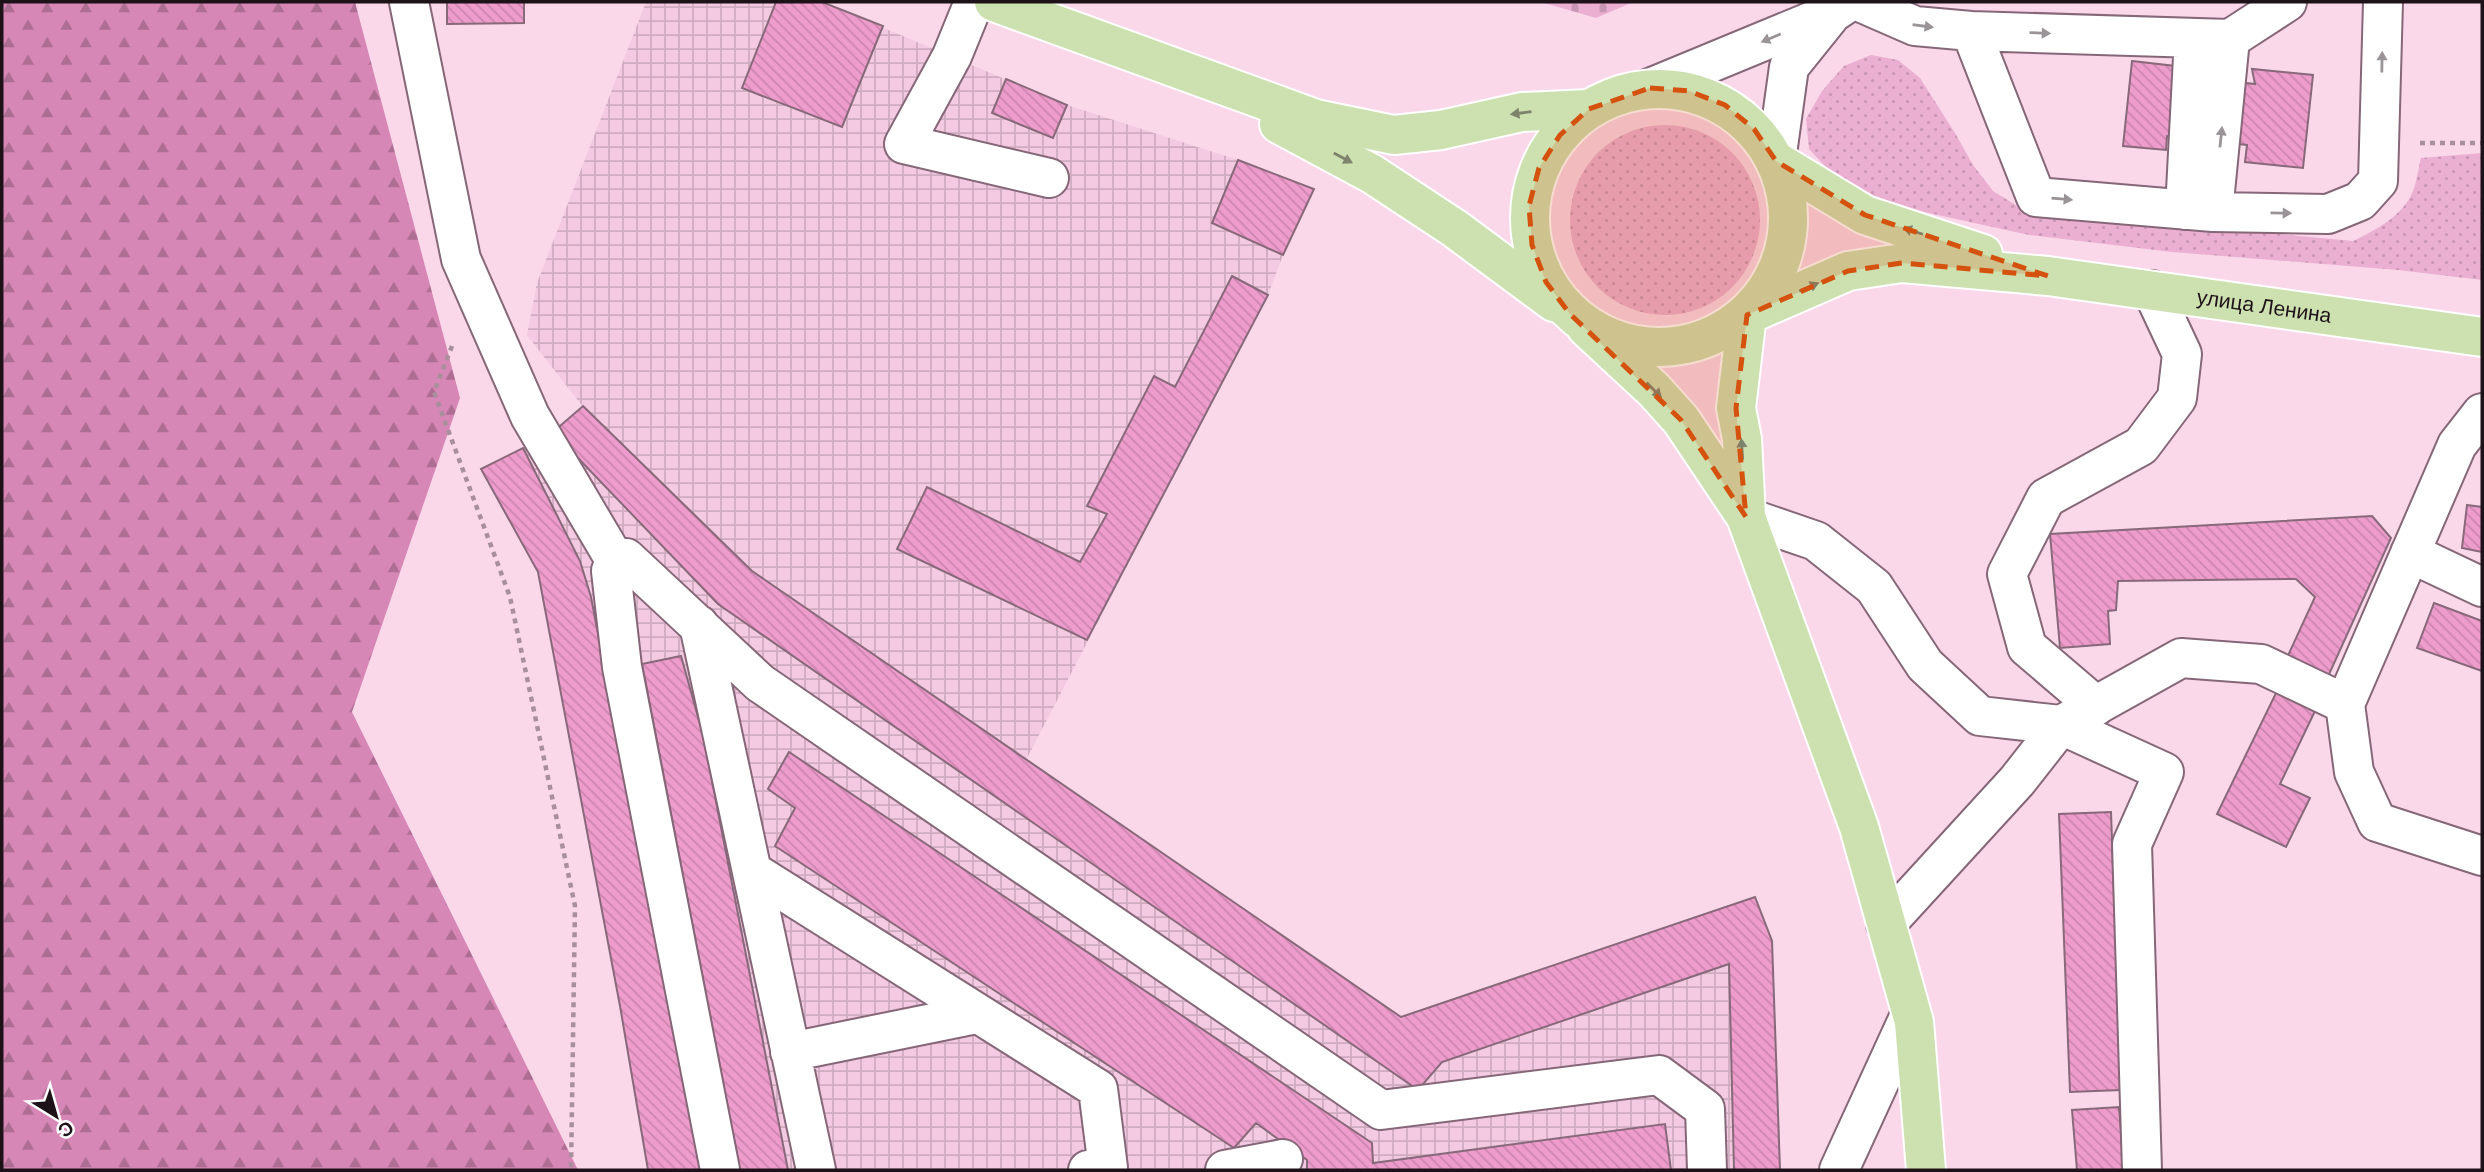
<svg xmlns="http://www.w3.org/2000/svg" width="2484" height="1172" font-family="Arial,sans-serif">
  <defs>
    <pattern id="industrial-grid" width="8" height="8" patternUnits="userSpaceOnUse" patternTransform="scale(1.75)"><rect width="8" height="8" fill="#f3cae1"/><path d="M0 4h8M4 0v8" fill="none" stroke="#d0acc0"/></pattern>
    <pattern id="grass-dots" width="8" height="8" patternUnits="userSpaceOnUse" patternTransform="scale(1.75)"><rect width="8" height="8" fill="#ebafd1"/><path d="M2 2h.1M6 6h.1" fill="none" stroke="#c996b3" stroke-width="1.8" stroke-linecap="round"/></pattern>
    <pattern id="forest-firs" width="22" height="20" patternUnits="userSpaceOnUse" patternTransform="scale(1.75)"><rect width="22" height="20" fill="#d787b6"/><path d="M5 1l3.5 6h-7zM16 11l3.5 6h-7z" fill="#ae6d93"/></pattern>
    <pattern id="cemetery-stones" width="16" height="16" patternUnits="userSpaceOnUse" patternTransform="scale(1.75)"><rect width="16" height="16" fill="#ebafd1"/><path d="M2 7V4a2 2 0 0 1 4 0v3zM10 15v-3a2 2 0 0 1 4 0v3z" fill="#c996b3"/></pattern>
    <pattern id="building-back-hatch" width="6" height="6" patternUnits="userSpaceOnUse" patternTransform="scale(1.75)"><rect width="6" height="6" fill="#ee9ccc"/><path d="M-1 5l2 2M0 0l6 6M5-1l2 2" fill="none" stroke="#cc85af"/></pattern>
  </defs>
  <rect width="100%" height="100%" fill="#fad8ea"/>
  <path fill="url(#industrial-grid)" d="M646 2H822L1067 105 1238 160 1314 189 1283 255 1268 295 1026 760 1401 1017 1755 897 1772 941 1780 1170H648L620 1006 538 572 481 469 553 432 583 407 527 335 537 283Z"/>
  <path fill="url(#grass-dots)" d="M1871 55 1898 60 1920 78 1955 133 1973 165 1993 191 2019 207 2057 213 2353 241C2376 230 2403 216 2413 191 2417 181 2418 169 2421 158L2482 153V280L2398 270 2172 252 2029 235 1924 212 1872 196 1834 176 1809 149 1806 119 1822 91 1844 66Z
    M1570 220a95 95 0 1 1 190 0a95 95 0 1 1-190 0Z"/>
  <path fill="url(#forest-firs)" d="M2 2H355L460 398 352 712 578 1170H2Z"/>
  <path fill="url(#cemetery-stones)" d="M1541 2H1633L1596 18Z"/>
  <path fill="url(#building-back-hatch)" stroke="#87697a" stroke-width="2" d="M447 2H524V23L447 24Z
    M776 2H822L883 26 842 127 742 88Z
    M2132 61 2184 67 2183 76 2255 84 2252 69 2313 75 2303 168 2245 162 2247 145 2167 136 2166 150 2123 146Z
    M1006 79 1067 105 1053 138 992 113Z
    M1238 160 1314 189 1283 255 1212 223Z
    M1232 276 1268 295 1087 640 897 549 927 487 1080 562 1107 514 1087 506 1154 376 1175 387Z
    M583 406 752 571 1401 1017 1755 897 1772 941 1780 1170H1734L1729 964 1442 1062 1418 1090 718 604 553 432Z
    M523 448 580 561 591 597 700 1170H648L620 1006 538 572 481 469Z
    M2467 505 2482 507V552L2462 548Z
    M2372 516 2391 538 2326 681 2285 662 2315 597 2296 579 2118 581 2116 610 2108 611 2110 644 2060 648 2050 534Z
    M2434 603 2482 621V671L2417 648Z
    M681 656 703 735 788 1170H740L642 664Z
    M2277 691 2316 709 2280 784 2310 798 2286 847 2217 814Z
    M789 752 1372 1143 1373 1163 1665 1124 1671 1170H1307V1160L1256 1123 1234 1148 775 846 795 808 768 789Z
    M2111 812 2121 1090 2070 1092 2059 814Z
    M2119 1107 2124 1170H2077L2072 1110Z"/>
  <g fill="none" stroke-linecap="round" stroke-linejoin="round">
    <defs>
      <path id="minor" d="M409 2 461 259 530 416 618 565
        M974 2 952 56 904 144 1049 178
        M1860 2 1915 26 1971 31 2036 197 2213 212 2230 39 2287 2
        M1971 31 2230 39
        M1650 88 1834 12 1849 2
        M1776 161 1789 67 1830 16
        M2185 210 2194 38
        M2213 212 2328 214 2360 201 2378 181 2383 2
        M2482 413 2457 445 2345 704 2354 772 2377 822 2482 856
        M1746 517 1816 541 1874 587 1925 665 1980 716 2061 725 2164 772 2132 844 2142 1170
        M2410 553 2482 587
        M699 625 816 1170
        M2096 706 2027 647 2007 574 2046 498 2141 446 2177 398 2182 354 2152 290
        M752 871 1098 1089 1108 1168 1088 1170
        M1886 924 2017 781 2061 725 2181 658 2261 664 2345 704
        M790 1052 977 1014
        M720 1170 622 667 611 571 626 558 760 683 1381 1110 1659 1075 1705 1109 1707 1170
        M1225 1170 1283 1159
        M1839 1170 1911 1013"/>
      <g id="major">
        <path d="M994 2 1316 119 1394 135 1441 130 1522 112 1589 109"/>
        <circle cx="1659" cy="218" r="129"/>
        <path d="M1279 124 1372 174 1454 228 1554 302"/>
        <path d="M1776 161 1865 215 1983 254"/>
        <path d="M1586 327 1654 390 1681 420 1746 517 1859 827 1914 1022 1926 1170"/>
        <path id="s1" d="M1746 517 1742 439 1736 408 1747 315 1848 271 1902 263 2048 276 2482 337"/>
      </g>
    </defs>
    <use href="#minor" stroke="#856778" stroke-width="42"/>
    <use href="#major" stroke="#fff" stroke-width="42"/>
    <path stroke="#a98f9d" stroke-width="4.5" stroke-dasharray="5 5" stroke-linecap="butt" d="M2420 143H2482
      M452 346 434 392 510 597 575 906 571 1170"/>
    <use href="#minor" stroke="#fff" stroke-width="38"/>
    <use href="#major" stroke="#cde0af" stroke-width="38"/>
  </g>
  <defs><path id="oneway-solid" d="M-6-.8H1V-3.2L6.5 0L1 3.2V.8H-6Z" transform="scale(1.75)"/></defs>
  <g fill="#9a9498">
    <use href="#oneway-solid" transform="translate(1923 26) rotate(8)"/>
    <use href="#oneway-solid" transform="translate(2040 33) rotate(2)"/>
    <use href="#oneway-solid" transform="translate(1771 38) rotate(157)"/>
    <use href="#oneway-solid" transform="translate(2382 62) rotate(-89)"/>
    <use href="#oneway-solid" transform="translate(2221 137) rotate(-84)"/>
    <use href="#oneway-solid" transform="translate(2062 199) rotate(5)"/>
    <use href="#oneway-solid" transform="translate(2281 213) rotate(1)"/>
  </g>
  <g fill="#7e836c">
    <use href="#oneway-solid" transform="translate(1521 113) rotate(172)"/>
    <use href="#oneway-solid" transform="translate(1343 158) rotate(28)"/>
    <use href="#oneway-solid" transform="translate(1913 231) rotate(-162)"/>
    <use href="#oneway-solid" transform="translate(1809 287) rotate(-23)"/>
    <use href="#oneway-solid" transform="translate(1654 390) rotate(45)"/>
    <use href="#oneway-solid" transform="translate(1742 449) rotate(-94)"/>
  </g>
  <path fill="#d4520d" fill-opacity="0.2" stroke="#d4520d" stroke-width="5" stroke-dasharray="14 9" stroke-linejoin="round" d="M1650 88 1689 91 1725 105 1754 129 1776 161 1865 215 2048 276 1902 263 1848 271 1747 315 1736 408 1746 517 1681 420 1570 314 1546 282 1532 245 1529 206 1539 168 1560 135 1589 109Z"/>
  <g text-anchor="middle" stroke-width="5" stroke-linejoin="round" paint-order="stroke">
    <g font-size="21" fill="#1e1219" stroke="#fff">
      <text dy="7" stroke="none"><textPath href="#s1" startOffset="733">улица Ленина</textPath></text>
    </g>
  </g>
  <rect width="2484" height="1172" fill="none" stroke="#1e1219" stroke-width="7"/>
  <g transform="translate(56 1116) rotate(143)" stroke="#ffffff" stroke-width="5" paint-order="stroke">
  <path d="M0-5L12 26L0 18L-12 26Z" fill="#1e1219"/>
  <text y="-10" font-size="19" font-weight="bold" text-anchor="middle" fill="#1e1219">С</text>
  </g>
</svg>
